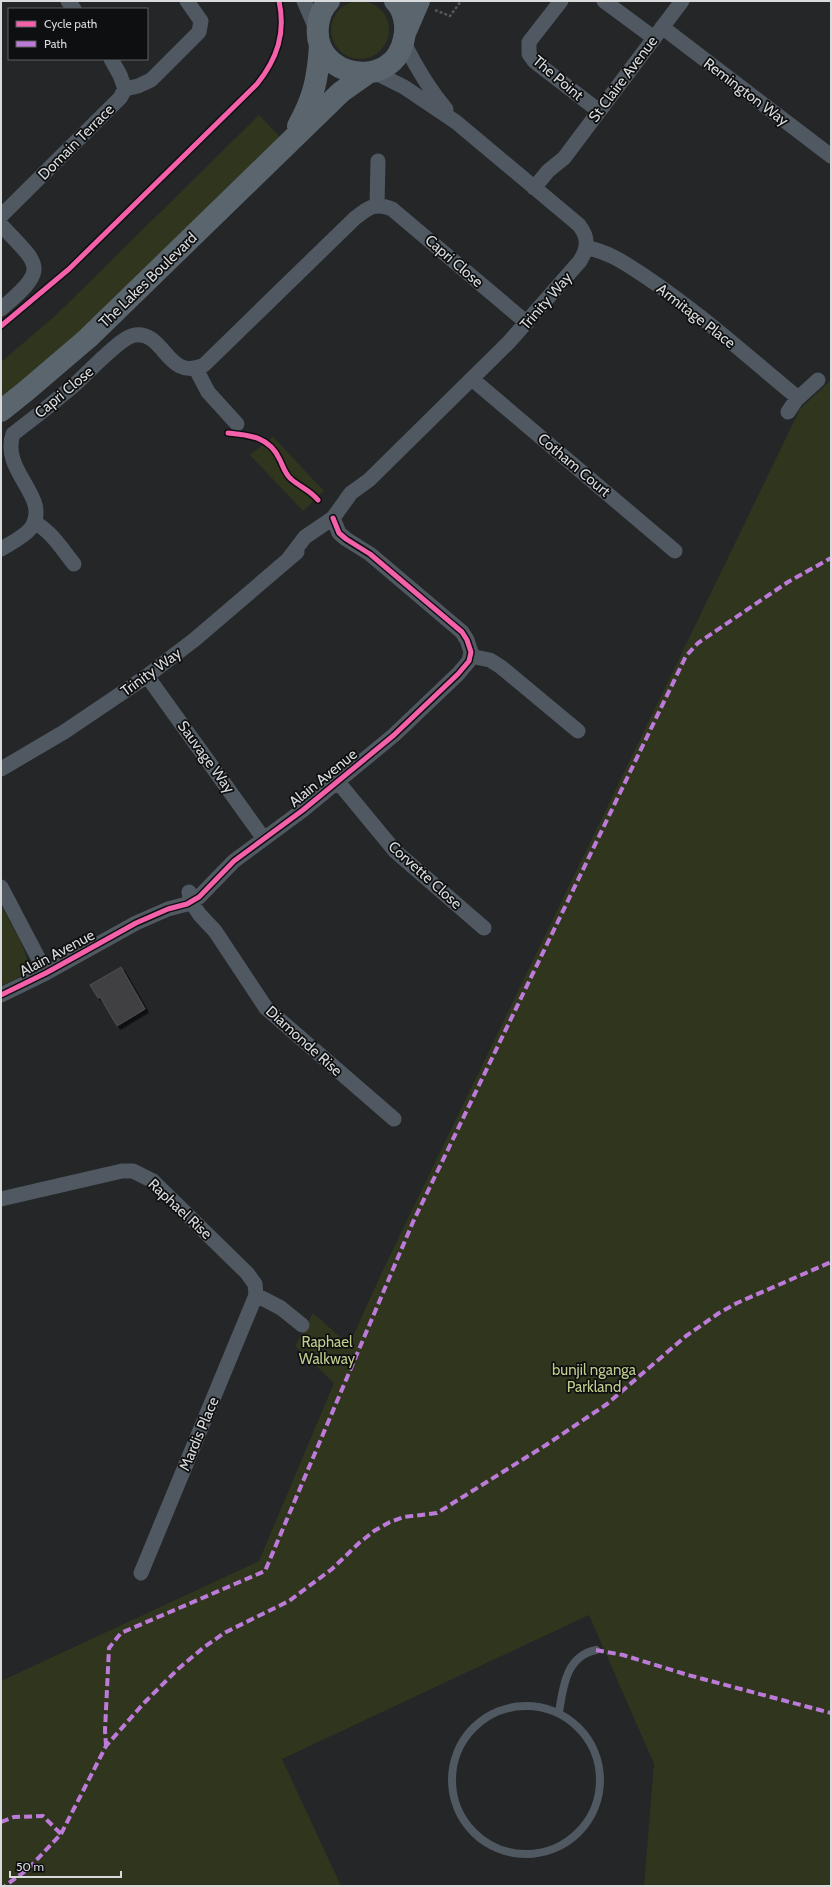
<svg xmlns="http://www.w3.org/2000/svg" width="832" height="1887" font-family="Cabin,sans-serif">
  <defs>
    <filter id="shadow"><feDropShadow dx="3.5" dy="3.5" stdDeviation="0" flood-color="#0009"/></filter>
  </defs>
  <rect width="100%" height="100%" fill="#242628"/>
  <path fill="#30351e" d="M331 30a29 29 0 1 1 58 0a29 29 0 1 1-58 0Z
    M259 115 282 139 77 337 1 399V362L56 315Z
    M831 380V1886H644L654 1764 589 1615 282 1759 341 1886H1V1681L259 1561 334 1383 295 1346 313 1313 349 1345 382 1272 800 409Z
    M273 437 324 491 303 511 250 455Z
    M1 905C7 918 35 960 26 971 20 978 9 982 1 986Z"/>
  <path fill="#3f4143" stroke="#4d4f51" filter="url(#shadow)" d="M121 967 145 1009 117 1026 100 997 98 998 90 985Z"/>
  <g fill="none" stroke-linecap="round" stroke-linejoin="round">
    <path stroke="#52585d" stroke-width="2.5" stroke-dasharray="3 2" stroke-linecap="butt" d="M435 10 450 16 461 1"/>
    <path stroke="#505961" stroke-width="8" d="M452 1780a74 74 0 1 1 148 0a74 74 0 1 1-148 0Z
      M559 1712C563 1687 566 1656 596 1650"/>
    <path stroke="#505961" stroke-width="15" d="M68 1 74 9
      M304 1 317 31
      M561 1 529 42V54L534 61 599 111
      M604 1 654 38
      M662 27 831 156
      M404 43C416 67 429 89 446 109
      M125 89 138 86 151 80 199 32 201 21 187 1
      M534 188 548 171 564 158 682 1
      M377 205 378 161
      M1 216 120 98 125 89 120 75 111 59
      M1 225C41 267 49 268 1 309
      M587 248C610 252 626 264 646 277 700 313 748 357 798 398
      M196 369 208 392 237 424
      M472 379 675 551
      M788 412 796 400 818 380
      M34 522C52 532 62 549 74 564
      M1 549C11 543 24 537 31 528 52 497 0 472 13 434 33 419 53 403 72 387 85 376 121 336 135 335 165 331 167 382 204 365L354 219C368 208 374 202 392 209L527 323
      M289 558 305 537 333 518 351 493 369 480 509 342 580 261C588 248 589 238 579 225L456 122 404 87 374 72
      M470 656 490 660 501 667 578 731
      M147 676 264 839
      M1 769 64 732 147 676 194 640 297 552
      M338 782 395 851 484 928
      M1 887 46 973
      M189 892 191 902 200 915 215 931 266 1008 394 1119
      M1 995 46 973 136 923 168 909 187 904 199 897 234 861 303 810 394 735 458 674 469 661 471 652 467 640 462 632 370 554 346 539 339 533 333 518
      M1 1199 122 1171H133L153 1181 247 1273 255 1284 256 1295 281 1308 302 1325
      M141 1573 256 1295"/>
    <path stroke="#5a656e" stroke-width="22" d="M329 1C322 8 319 17 318 26 312 79 395 92 404 38 407 26 404 10 395 1
      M406 31 419 1
      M298 126C314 97 318 78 320 45
      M1 411 26 391 88 338 341 92 368 73"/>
    <path stroke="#bd7bd9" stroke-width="4" stroke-dasharray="8 4" stroke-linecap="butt" d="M596 1650 623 1655 688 1675 831 1713
      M106 1746 105 1730 109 1648 121 1633 265 1571 413 1222 686 656 698 643 788 582 831 558
      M1 1822 14 1817 43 1816 61 1834 28 1869 5 1886
      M61 1834 106 1746 144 1703 178 1669 203 1648 224 1633 289 1601 332 1569 359 1543 374 1531 390 1522 404 1517 437 1513 546 1445 607 1404 686 1336 719 1313 737 1303 831 1262"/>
    <defs>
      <path id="cycleway" d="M1 326 69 269 257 84C277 59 286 33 279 1
        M228 433C250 435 270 437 280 460 283 466 285 474 291 479 300 487 310 490 318 500
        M1 995 46 973 136 923 168 909 187 904 199 897 234 861 303 810 394 735 458 674 469 661 471 652 467 640 462 632 370 554 346 539 339 533 333 518"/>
    </defs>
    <use href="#cycleway" stroke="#0e0f10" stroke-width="8"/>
    <use href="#cycleway" stroke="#f560ab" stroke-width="5"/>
  </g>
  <g text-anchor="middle" stroke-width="3.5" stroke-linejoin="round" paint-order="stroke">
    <g font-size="15" fill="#d8dadc" stroke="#0e0f10">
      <text transform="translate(558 78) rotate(40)" y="5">The Point</text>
      <text transform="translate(623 79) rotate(-53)" y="5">St Claire Avenue</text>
      <text transform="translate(746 92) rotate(37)" y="5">Remington Way</text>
      <text transform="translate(76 142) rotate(-45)" y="5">Domain Terrace</text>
      <text transform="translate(454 261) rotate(41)" y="5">Capri Close</text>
      <text transform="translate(148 280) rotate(-44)" y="5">The Lakes Boulevard</text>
      <text transform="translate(546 301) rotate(-49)" y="5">Trinity Way</text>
      <text transform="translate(696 316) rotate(38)" y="5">Armitage Place</text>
      <text transform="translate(64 392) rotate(-40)" y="5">Capri Close</text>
      <text transform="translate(574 465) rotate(40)" y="5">Cotham Court</text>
      <text transform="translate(151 672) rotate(-36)" y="5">Trinity Way</text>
      <text transform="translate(206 757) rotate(54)" y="5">Sauvage Way</text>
      <text transform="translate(323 778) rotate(-39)" y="5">Alain Avenue</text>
      <text transform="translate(425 875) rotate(42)" y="5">Corvette Close</text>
      <text transform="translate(57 953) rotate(-28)" y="5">Alain Avenue</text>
      <text transform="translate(304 1041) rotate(42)" y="5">Diamonde Rise</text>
      <text transform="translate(180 1209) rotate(43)" y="5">Raphael Rise</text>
      <text transform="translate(199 1434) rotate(-67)" y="5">Mardis Place</text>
    </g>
    <g font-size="15" fill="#c1cc8d" stroke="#0e0f10">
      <text x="327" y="1347">Raphael<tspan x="327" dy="17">Walkway</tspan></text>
      <text x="594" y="1375">bunjil nganga<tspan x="594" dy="17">Parkland</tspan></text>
    </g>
  </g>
  <rect width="832" height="1887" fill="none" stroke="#d8dadc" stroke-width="4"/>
  <rect x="8" y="8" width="140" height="52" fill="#0e0f10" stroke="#5f6062"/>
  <rect x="16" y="21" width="20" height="6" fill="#f560ab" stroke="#5f6062"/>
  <text x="44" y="28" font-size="12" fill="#d8dadc">Cycle path</text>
  <rect x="16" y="41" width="20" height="6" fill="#bd7bd9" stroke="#5f6062"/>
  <text x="44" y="48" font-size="12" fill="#d8dadc">Path</text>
  <path d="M10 1871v6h111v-6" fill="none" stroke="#d8dadc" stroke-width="2"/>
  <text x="16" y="1871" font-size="12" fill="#d8dadc" stroke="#0e0f10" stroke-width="3" paint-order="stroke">50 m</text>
</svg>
